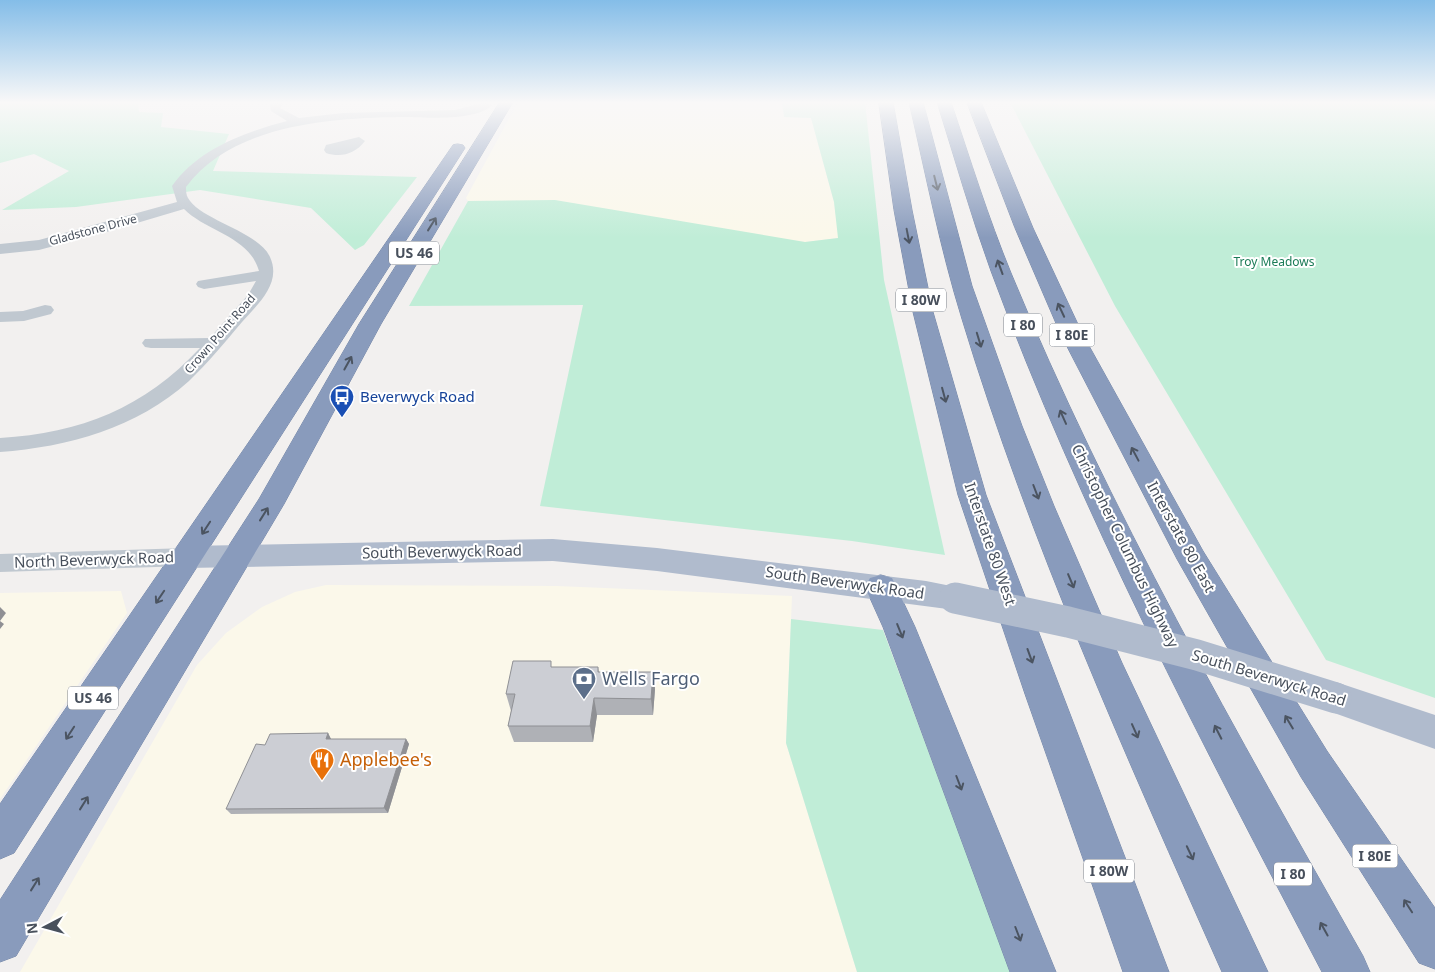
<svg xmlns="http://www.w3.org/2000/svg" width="1435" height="972" font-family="'Noto Sans',sans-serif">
  <rect width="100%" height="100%" fill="#f2f0ef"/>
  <path fill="#fbf8ea" d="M518 102H782L784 117 811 118 834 202 839 238 805 242 468 201 466 198Z
    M326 585 557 586 792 596 786 743 857 972H20L197 665 226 633 262 607 295 592Z
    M121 591 127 613 0 799V593Z"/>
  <path fill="#c0edd7" d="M0 102H138L139 112 163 113 161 127 229 134 213 171 417 177 364 245 355 250 311 208 200 190 76 207 2 210 69 171 34 154 0 163Z
    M782 102H865L884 280 945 555 852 541 540 506 583 305 409 306 468 201 555 200 805 242 838 238 834 202 811 118 784 117Z
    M1010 102H1435V698L1326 660 1115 306Z
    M791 619 883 630 1011 972H857L786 743Z"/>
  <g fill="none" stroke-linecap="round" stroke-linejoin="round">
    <defs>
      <path id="highway" d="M500 102H513L381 324 284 504 16 956 0 962V900L259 499 359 324Z
        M879 102H893L912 210 933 312 986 495 1169 972H1123L1025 694 958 495 913 312 894 210Z
        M909 102H923L972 286 1022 426 1054 506 1122 663 1268 972H1222C1127 758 1030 543 962 319 940 248 926 175 909 102Z
        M937 102H951C970 159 988 217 1011 273 1109 510 1237 733 1363 956L1370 972H1322C1203 745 1080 512 991 271 971 216 955 159 937 102Z
        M967 102H981L1033 228 1083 335 1203 551 1327 751 1435 908V969L1419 963 1301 777 1177 559 1061 335 1015 228Z
        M458 144 463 145 465 148 14 853 0 859V804L453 145Z
        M881 575 892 578 915 627 1056 972H1010L883 627 865 587 870 578Z"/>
    </defs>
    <use href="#highway" stroke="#7486a7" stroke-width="1"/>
    <path fill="#c0c8d0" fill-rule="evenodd" d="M272 102H284L280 108 299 118 343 113 455 110 486 102 492 105C476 122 422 117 400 117 329 118 232 125 186 187 186 190 186 195 188 198 200 220 258 231 270 257 282 283 258 304 242 322 225 342 208 363 189 381 137 428 68 447 0 452V438C81 433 144 408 200 348H151L145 347 142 343 145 339 210 338 248 295 256 281 204 289 198 287 196 284 198 281 259 271C249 236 207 232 184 209L110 231 39 250 0 254V244L39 240 177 202 172 186C198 149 245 132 287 121L271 111 270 105Z
      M359 137 365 141C355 154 341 158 326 153L324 150 326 145Z
      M45 305 51 306 54 310 51 314 24 321 0 322V312L23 311Z
      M187 548 196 550 199 557 196 564 187 566 0 572V554Z"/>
    <path fill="#b0bbcd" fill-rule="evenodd" d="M553 539 657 548 926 581 966 589 971 598 966 607 955 610 657 571 553 561 187 568 176 565 172 557 176 549 187 546Z
      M1336 682 1435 715V749L1323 709 1318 698 1323 687Z"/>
    <use href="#highway" fill="#899bbc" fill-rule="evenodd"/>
    <path stroke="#b0bbcd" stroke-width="31" d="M955 598 1068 622 1197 655 1336 698"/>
  </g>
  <path fill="#afb1b6" d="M553 667H598L599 672H653L655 689 653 715H597L593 742H514L508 726 511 711 506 694Z
    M328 733 331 739H406L409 744 388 813 231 814 226 809 265 745Z"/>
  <path fill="#8f9094" d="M0 607 6 613 0 621Z
    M0 621 4 624 0 629Z
    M653 672 655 689 653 715 651 699Z
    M594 698 597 715 593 742 590 726Z
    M328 733 331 739H326Z
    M406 739 409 744 388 813 384 808Z"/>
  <path fill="#ccced4" stroke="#8f9094" d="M513 661H551V667H598V672H653L651 699 594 698 590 726H508L515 694H506Z
    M328 733 326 739H406L384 808 226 809 256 744 265 745 270 734Z"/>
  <defs><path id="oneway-shaft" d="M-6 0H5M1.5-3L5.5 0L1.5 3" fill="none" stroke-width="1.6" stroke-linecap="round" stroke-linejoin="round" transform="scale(1.25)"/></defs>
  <g stroke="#4b5461">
    <use href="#oneway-shaft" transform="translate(936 183) rotate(76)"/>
    <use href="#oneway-shaft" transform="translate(432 224) rotate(-58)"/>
    <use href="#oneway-shaft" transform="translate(908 236) rotate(79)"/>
    <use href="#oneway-shaft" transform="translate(1000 267) rotate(-110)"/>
    <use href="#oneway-shaft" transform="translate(1061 310) rotate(-115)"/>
    <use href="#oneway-shaft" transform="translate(979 340) rotate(73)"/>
    <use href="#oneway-shaft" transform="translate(348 363) rotate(-61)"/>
    <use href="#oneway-shaft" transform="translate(944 395) rotate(75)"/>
    <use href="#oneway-shaft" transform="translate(1063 417) rotate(-114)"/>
    <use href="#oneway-shaft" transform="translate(1135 454) rotate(-118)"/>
    <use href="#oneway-shaft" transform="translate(1036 492) rotate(69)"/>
    <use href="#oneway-shaft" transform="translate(264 514) rotate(-58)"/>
    <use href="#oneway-shaft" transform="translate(206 528) rotate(123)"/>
    <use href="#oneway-shaft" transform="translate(1071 581) rotate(67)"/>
    <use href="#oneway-shaft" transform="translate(160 597) rotate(124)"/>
    <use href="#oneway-shaft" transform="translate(900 631) rotate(68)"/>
    <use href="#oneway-shaft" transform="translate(1030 656) rotate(70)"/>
    <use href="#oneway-shaft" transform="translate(1289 722) rotate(-121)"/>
    <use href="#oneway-shaft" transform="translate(1135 731) rotate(66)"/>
    <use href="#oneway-shaft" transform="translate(1218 732) rotate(-117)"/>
    <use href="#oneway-shaft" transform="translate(70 733) rotate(123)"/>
    <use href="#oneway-shaft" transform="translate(959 783) rotate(69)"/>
    <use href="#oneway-shaft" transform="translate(84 803) rotate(-58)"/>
    <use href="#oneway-shaft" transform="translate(1190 853) rotate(65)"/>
    <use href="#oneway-shaft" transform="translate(35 884) rotate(-58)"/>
    <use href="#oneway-shaft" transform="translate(1408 906) rotate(-123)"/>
    <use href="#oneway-shaft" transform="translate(1324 929) rotate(-119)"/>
    <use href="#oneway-shaft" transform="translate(1018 934) rotate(69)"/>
  </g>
  <linearGradient id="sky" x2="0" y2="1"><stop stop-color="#84bde8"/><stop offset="0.43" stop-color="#f9f8f8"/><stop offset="1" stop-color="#f9f8f8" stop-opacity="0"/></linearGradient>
  <rect width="1435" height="238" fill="url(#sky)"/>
  <defs>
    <symbol id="bus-pin" viewBox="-11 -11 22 30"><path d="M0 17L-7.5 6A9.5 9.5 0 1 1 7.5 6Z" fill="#1a4fb4" stroke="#fff"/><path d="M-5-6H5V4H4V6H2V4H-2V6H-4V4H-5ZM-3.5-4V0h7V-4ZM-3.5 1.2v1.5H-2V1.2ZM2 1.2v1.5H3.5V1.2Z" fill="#fff"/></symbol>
    <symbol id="bank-pin" viewBox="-11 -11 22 30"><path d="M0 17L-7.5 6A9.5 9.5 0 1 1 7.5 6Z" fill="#5c6f8a" stroke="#fff"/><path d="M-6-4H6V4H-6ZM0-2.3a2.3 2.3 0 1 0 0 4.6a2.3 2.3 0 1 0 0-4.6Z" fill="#fff"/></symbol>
    <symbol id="restaurant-pin" viewBox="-11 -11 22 30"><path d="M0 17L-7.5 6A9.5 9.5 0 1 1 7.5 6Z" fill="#e8710a" stroke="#fff"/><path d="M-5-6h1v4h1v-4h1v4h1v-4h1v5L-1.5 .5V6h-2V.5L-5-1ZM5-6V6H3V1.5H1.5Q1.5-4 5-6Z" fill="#fff"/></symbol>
  </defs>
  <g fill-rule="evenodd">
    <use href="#bus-pin" x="328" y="383" width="28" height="38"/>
    <use href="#bank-pin" x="570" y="665" width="28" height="38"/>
    <use href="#restaurant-pin" x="308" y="746" width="28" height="38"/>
  </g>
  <g text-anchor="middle" stroke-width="4" stroke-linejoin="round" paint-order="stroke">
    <g font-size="12" fill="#48505c" stroke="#fff">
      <text transform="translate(93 230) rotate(-15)" y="4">Gladstone Drive</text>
      <text transform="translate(220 334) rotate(-49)" y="4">Crown Point Road</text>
    </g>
    <g font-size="12" fill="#1b7b57" stroke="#fff">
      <text x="1274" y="266">Troy Meadows</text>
    </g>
    <g fill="#fff" stroke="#7f848d" stroke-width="1">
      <rect x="389" y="241.5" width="50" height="23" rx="4"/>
      <rect x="896" y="288.5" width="50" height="23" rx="4"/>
      <rect x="1004" y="313.5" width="38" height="23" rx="4"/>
      <rect x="1049.5" y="323.5" width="45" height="23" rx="4"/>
      <rect x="68" y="686.5" width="50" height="23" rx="4"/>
      <rect x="1352.5" y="844.5" width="45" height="23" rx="4"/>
      <rect x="1084" y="859.5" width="50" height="23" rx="4"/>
      <rect x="1274" y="862.5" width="38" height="23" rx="4"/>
    </g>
    <g font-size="14" font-weight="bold" fill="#48505c">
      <text x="414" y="258">US 46</text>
      <text x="921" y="305">I 80W</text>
      <text x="1023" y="330">I 80</text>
      <text x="1072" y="340">I 80E</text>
      <text x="93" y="703">US 46</text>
      <text x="1375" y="861">I 80E</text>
      <text x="1109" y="876">I 80W</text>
      <text x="1293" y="879">I 80</text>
    </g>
    <g font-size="15" fill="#164399" stroke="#fff" text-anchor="start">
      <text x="360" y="402">Beverwyck Road</text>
    </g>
    <g font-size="15" fill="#48505c" stroke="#fff">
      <text transform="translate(1181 537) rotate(61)" y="5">Interstate 80 East</text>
      <text transform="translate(990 544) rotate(71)" y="5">Interstate 80 West</text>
      <text transform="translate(1125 546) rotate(64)" y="5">Christopher Columbus Highway</text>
      <text transform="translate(442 552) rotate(-1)" y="5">South Beverwyck Road</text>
      <text transform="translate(94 560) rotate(-2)" y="5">North Beverwyck Road</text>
      <text transform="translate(845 583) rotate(8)" y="5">South Beverwyck Road</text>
      <text transform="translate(1269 678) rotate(17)" y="5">South Beverwyck Road</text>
    </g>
    <g font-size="18" fill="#4e5e75" stroke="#fff" text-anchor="start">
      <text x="602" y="685">Wells Fargo</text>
    </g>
    <g font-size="18" fill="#c56008" stroke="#fff" text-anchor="start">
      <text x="340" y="766">Applebee's</text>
    </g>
  </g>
  <g transform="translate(45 927) rotate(264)" stroke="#ffffff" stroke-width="4" paint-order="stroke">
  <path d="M0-4L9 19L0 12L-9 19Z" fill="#48505c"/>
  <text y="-8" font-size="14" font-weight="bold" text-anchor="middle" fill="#48505c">N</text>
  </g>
</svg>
